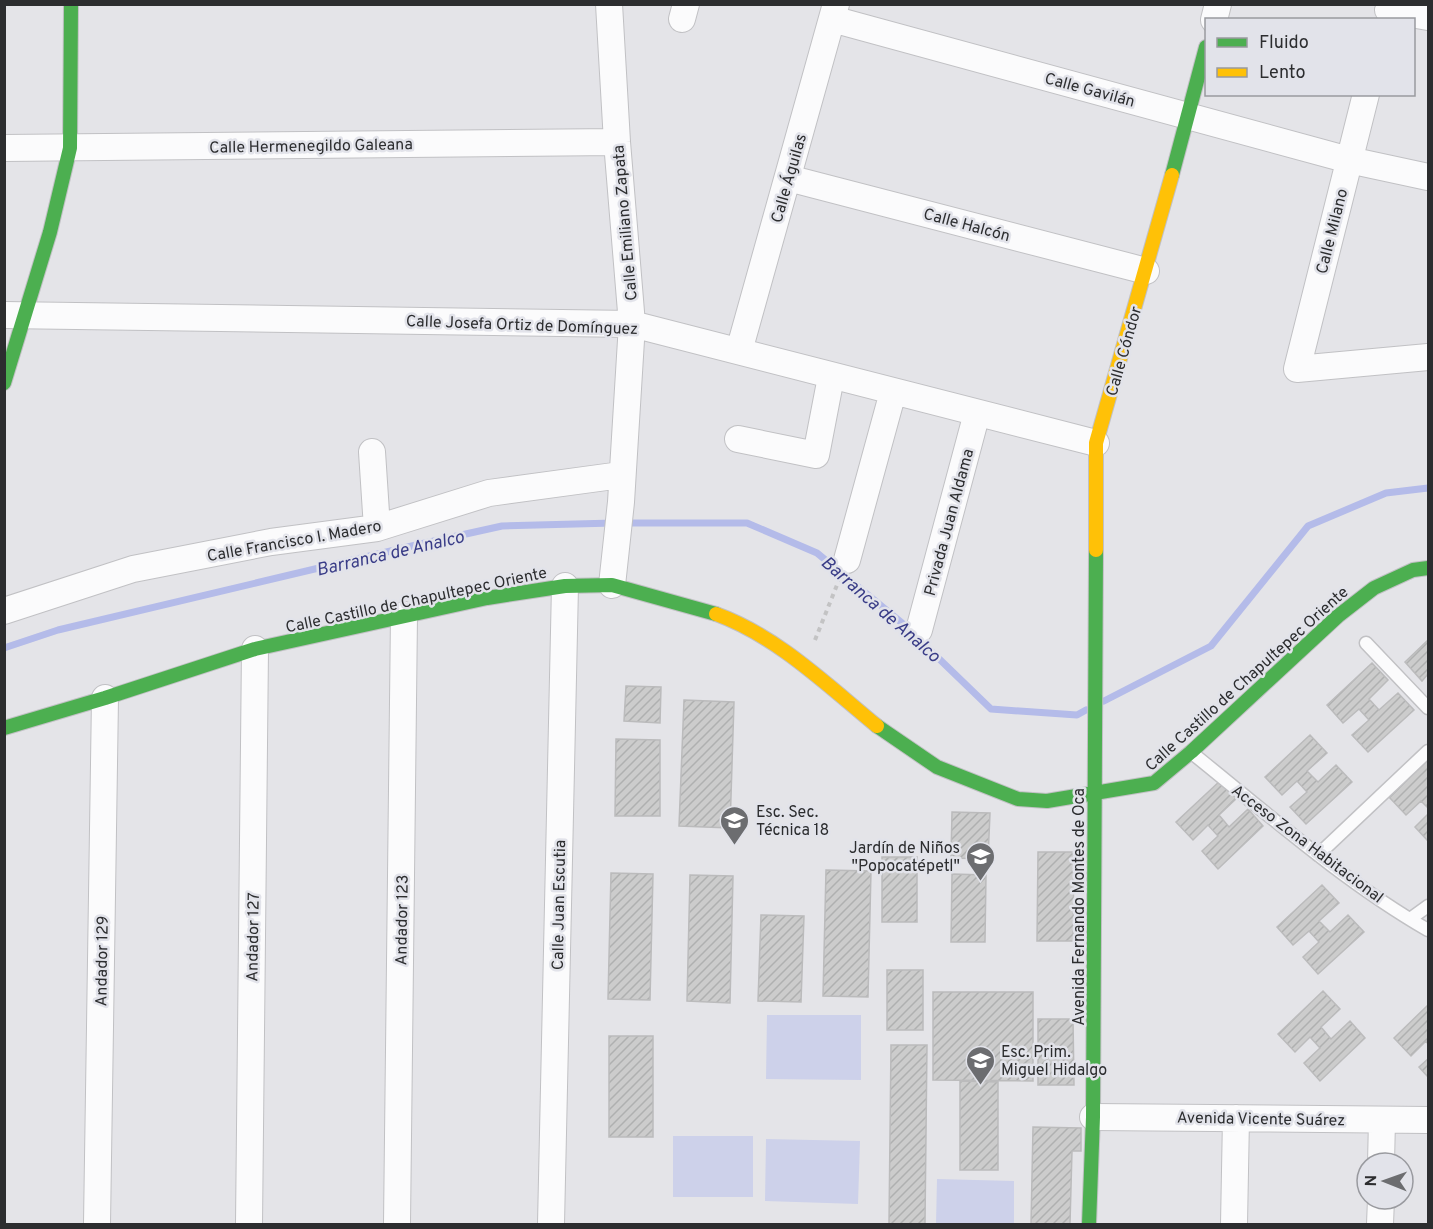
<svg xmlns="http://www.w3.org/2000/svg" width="1433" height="1229" font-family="Overpass,sans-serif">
  <defs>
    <pattern id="building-hatch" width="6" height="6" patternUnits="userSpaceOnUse" patternTransform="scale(1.5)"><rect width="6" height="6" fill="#ccc"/><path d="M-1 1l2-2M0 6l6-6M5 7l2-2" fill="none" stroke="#afb0b0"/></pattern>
  </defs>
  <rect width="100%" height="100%" fill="#e4e4e8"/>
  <path fill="#cdd1ea" d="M767 1015H861V1080L766 1079Z
    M673 1136H753V1197H673Z
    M766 1139 860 1141 858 1204 765 1201Z
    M937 1179 1014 1181V1224H936Z"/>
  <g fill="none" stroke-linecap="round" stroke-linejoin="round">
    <path stroke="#b4bbe9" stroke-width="7" d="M625 523H747L817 553 902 623 991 709 1077 715 1086 710
      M4 648 58 630 416 545 502 526 614 523
      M1104 701 1211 646 1308 526 1386 493 1428 488"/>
  </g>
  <path fill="url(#building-hatch)" stroke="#bbbbbc" stroke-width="1.5" d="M1428 640V674L1422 681 1405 662Z
    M1372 663 1388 680 1369 699 1379 710 1398 693 1414 710 1368 752 1352 735 1369 720 1359 709 1343 723 1327 705Z
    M626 686 661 687 660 723 624 721Z
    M684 700 734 702 730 828 679 826Z
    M1310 735 1327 753 1307 771 1318 782 1336 765 1352 782 1306 824 1290 807 1307 792 1297 781 1282 795 1265 777Z
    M616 739 660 740V816H615Z
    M1428 760V808L1421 801 1406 815 1389 797Z
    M1222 779 1238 797 1219 815 1229 827 1248 809 1263 826 1218 869 1202 851 1218 836 1208 825 1193 840 1176 822Z
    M952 812 990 813 988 859 951 858Z
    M1428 814V841L1415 827Z
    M1038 852H1074L1073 941H1037Z
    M882 857H917V922H882Z
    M826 870 871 871 868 997 823 996Z
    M611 873 653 874 650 1000 608 999Z
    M952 874 986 875 985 942H951Z
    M690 875 733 876 730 1003 687 1001Z
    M1322 885 1339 903 1319 921 1330 932 1348 915 1364 932 1318 974 1303 957 1319 942 1309 931 1293 945 1277 927Z
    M761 915 804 916 801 1002 758 1001Z
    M887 970H923V1030H887Z
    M1323 991 1340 1009 1321 1027 1331 1039 1350 1021 1365 1038 1320 1081 1304 1063 1320 1048 1310 1037 1295 1052 1278 1034Z
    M933 992H1033V1081L933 1080Z
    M1428 1005V1044L1426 1041 1411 1056 1394 1038Z
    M1038 1019H1073L1074 1085H1038Z
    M609 1036H653V1137H609Z
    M891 1045H927L925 1224H889Z
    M1428 1059V1077L1419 1067Z
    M960 1081 998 1082V1170H960Z
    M1033 1127 1081 1128V1151H1072L1070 1224H1031Z"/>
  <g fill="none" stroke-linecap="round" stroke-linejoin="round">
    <defs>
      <path id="lane" d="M1366 643 1428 708
        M1192 753C1268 814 1343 881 1428 930
        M1318 855 1428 751
        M1410 919 1428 906"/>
      <path id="street" d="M609 4 617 142 632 324 621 502 612 585
        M1388 10 1428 17
        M682 19 686 4
        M832 19 1349 160 1428 177
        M1214 20 1218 4
        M1366 94 1297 369 1428 357
        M4 148 617 142
        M788 178 1146 271
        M4 315 632 324 1096 443
        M739 351 836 4
        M738 439 816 455 831 377
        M372 452 377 528
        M847 560 893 392
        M4 611 133 569 271 542 377 528 489 493 621 475
        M919 630 977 413
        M1093 1117 1428 1120
        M1381 1163 1382 1120
        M97 1224 105 698
        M249 1224 255 649
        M397 1224 404 615
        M551 1224 565 586
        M1234 1224 1236 1118
        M1380 1224 1381 1199"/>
      <path id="fast" d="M1172 175 1206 47
        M4 383 50 232 70 148 71 4
        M877 726 937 767 1018 799 1047 801 1154 783 1191 752 1338 616 1374 588 1413 570 1428 568
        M4 728 105 698 255 649 487 598 565 586 612 585 716 614
        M1089 1224 1093 1117 1096 550"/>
      <path id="slow" d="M1096 550V443L1172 175
        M716 614C777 636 827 685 877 726"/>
    </defs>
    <use href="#lane" stroke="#c1c1c4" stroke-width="15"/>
    <use href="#street" stroke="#c1c1c4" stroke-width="28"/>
    <use href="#fast" stroke="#c1c1c4" stroke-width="16"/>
    <use href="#slow" stroke="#c1c1c4" stroke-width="16"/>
    <path stroke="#c3c3c4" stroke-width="4" stroke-dasharray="4.5 4.5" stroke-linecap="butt" d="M815 640 839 580"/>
    <use href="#lane" stroke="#fbfbfc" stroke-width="12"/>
    <use href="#street" stroke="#fbfbfc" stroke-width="26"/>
    <use href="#fast" stroke="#4caf50" stroke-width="14"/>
    <use href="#slow" stroke="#ffc107" stroke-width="14"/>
  </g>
  <defs>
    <symbol id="school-pin" viewBox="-11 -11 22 30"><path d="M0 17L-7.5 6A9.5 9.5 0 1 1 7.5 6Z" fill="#6c6d70" stroke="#e2e3ea"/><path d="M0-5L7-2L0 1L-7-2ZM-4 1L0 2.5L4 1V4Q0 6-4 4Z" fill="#fff"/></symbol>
  </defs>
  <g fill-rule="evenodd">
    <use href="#school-pin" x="718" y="804" width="33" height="45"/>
    <use href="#school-pin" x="964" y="840" width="33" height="45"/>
    <use href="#school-pin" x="964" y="1044" width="33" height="45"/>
  </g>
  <g text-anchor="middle" stroke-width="5" stroke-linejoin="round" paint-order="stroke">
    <g font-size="16" fill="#2c2d2f" stroke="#e2e3ea">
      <text transform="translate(1090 89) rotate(15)" y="6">Calle Gavilán</text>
      <text transform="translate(311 145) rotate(-1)" y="6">Calle Hermenegildo Galeana</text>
      <text transform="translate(788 178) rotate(-74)" y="6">Calle Águilas</text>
      <text transform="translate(624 223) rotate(-95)" y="6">Calle Emiliano Zapata</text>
      <text transform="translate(967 224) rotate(15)" y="6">Calle Halcón</text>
      <text transform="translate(1331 231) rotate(-76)" y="6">Calle Milano</text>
      <text transform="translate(522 324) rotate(2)" y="6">Calle Josefa Ortiz de Domínguez</text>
      <text transform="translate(1123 351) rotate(-74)" y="6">Calle Cóndor</text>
      <text transform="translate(948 522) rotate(-75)" y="6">Privada Juan Aldama</text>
      <text transform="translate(294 540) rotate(-10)" y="6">Calle Francisco I. Madero</text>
      <text transform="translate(416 599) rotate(-12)" y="6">Calle Castillo de Chapultepec Oriente</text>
      <text transform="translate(1246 678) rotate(-42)" y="6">Calle Castillo de Chapultepec Oriente</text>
      <text transform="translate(1308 843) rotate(37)" y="6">Acceso Zona Habitacional</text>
      <text transform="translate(558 905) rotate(-89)" y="6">Calle Juan Escutia</text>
      <text transform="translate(1078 907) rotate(-90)" y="6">Avenida Fernando Montes de Oca</text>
      <text transform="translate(401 920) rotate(-89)" y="6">Andador 123</text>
      <text transform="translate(252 937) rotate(-89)" y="6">Andador 127</text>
      <text transform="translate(101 961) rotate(-89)" y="6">Andador 129</text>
      <text transform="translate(1261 1118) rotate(1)" y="6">Avenida Vicente Suárez</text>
    </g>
    <g font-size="16" fill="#2c2d2f" stroke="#e2e3ea" text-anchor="start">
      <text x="756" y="817">Esc. Sec.<tspan x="756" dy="18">Técnica 18</tspan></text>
      <text x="960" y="853" text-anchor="end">Jardín de Niños<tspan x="960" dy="18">"Popocatépetl"</tspan></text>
      <text x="1001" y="1057">Esc. Prim.<tspan x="1001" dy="18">Miguel Hidalgo</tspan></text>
    </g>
    <g font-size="18" font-style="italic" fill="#393c87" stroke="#e2e3ea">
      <text transform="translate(390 553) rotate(-13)" y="6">Barranca de Analco</text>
      <text transform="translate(881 609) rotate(41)" y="6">Barranca de Analco</text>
    </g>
  </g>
  <rect width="1433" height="1229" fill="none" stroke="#2c2d2f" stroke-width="12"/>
  <rect x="1205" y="18" width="210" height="78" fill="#e2e3ea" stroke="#999a9f" stroke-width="1.5"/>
  <rect x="1217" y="38" width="30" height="9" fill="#4caf50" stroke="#999a9f" stroke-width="1.5"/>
  <text x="1259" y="48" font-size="18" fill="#2c2d2f">Fluido</text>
  <rect x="1217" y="68" width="30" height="9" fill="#ffc107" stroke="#999a9f" stroke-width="1.5"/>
  <text x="1259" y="78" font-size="18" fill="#2c2d2f">Lento</text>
  <g transform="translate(1385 1181) rotate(271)"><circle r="28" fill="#e2e3ea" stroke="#999a9f" stroke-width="1.5"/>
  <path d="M0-4.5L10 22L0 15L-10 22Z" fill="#6c6d70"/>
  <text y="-9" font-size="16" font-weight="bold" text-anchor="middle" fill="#2c2d2f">N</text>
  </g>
</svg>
